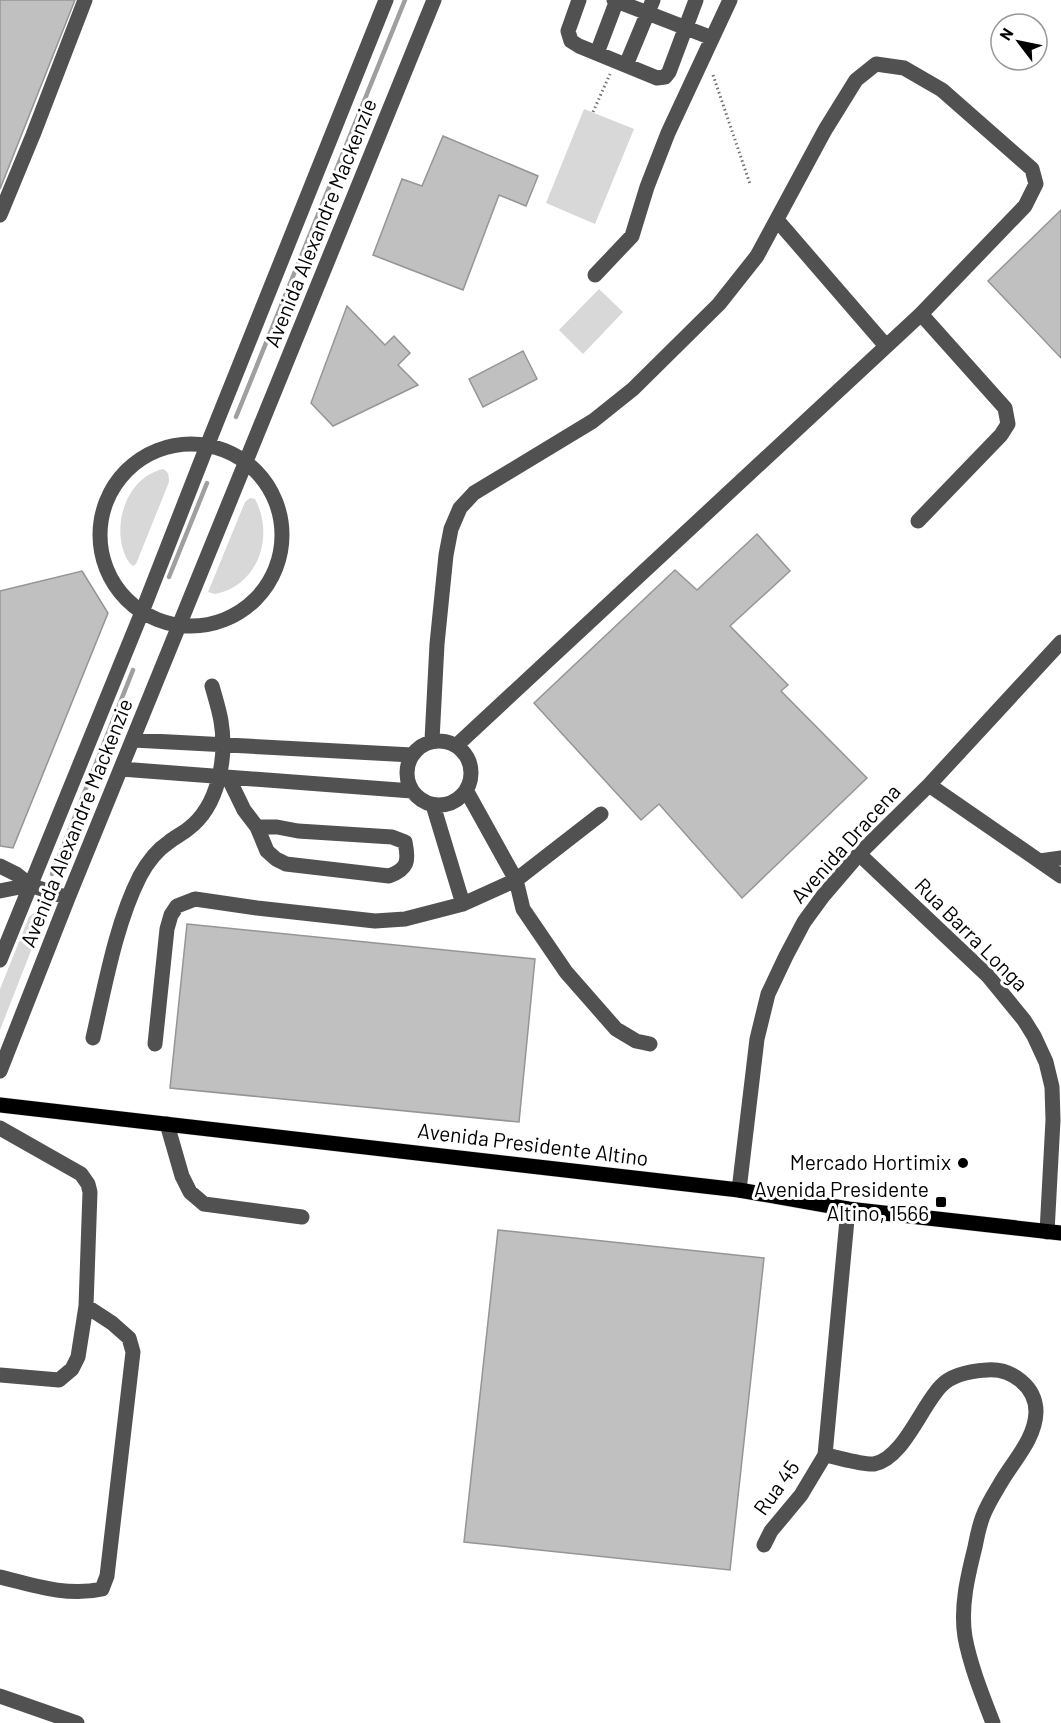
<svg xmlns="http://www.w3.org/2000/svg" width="1061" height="1723" font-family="Barlow,sans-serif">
  <rect width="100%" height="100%" fill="#fff"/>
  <path fill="#d8d8d8" d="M584 109 634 129 595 224 546 203Z
    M599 289 623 312 583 354 559 330Z
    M163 469C169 472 169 476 169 482L136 564 133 566C127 562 124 553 122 546 115 515 130 477 163 469Z
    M250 498 255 499C275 536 258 586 215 594L208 592 245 502Z
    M35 912 40 914 43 920 0 1030V989L29 917Z"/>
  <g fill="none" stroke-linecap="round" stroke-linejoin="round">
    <path stroke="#9f9f9f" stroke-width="4.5" d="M236 417 405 0
      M169 577 207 483
      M52 874 133 670"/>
  </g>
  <path fill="#c0c0c0" stroke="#959595" stroke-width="1.5" d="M0 0H75L0 189Z
    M443 136 538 176 526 206 499 195 463 290 373 255 402 179 422 186Z
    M1061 210V358L988 281Z
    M347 306 385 345 394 336 410 353 398 365 418 385 333 426 311 403Z
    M523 351 537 379 483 407 469 379Z
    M757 534 790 571 730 626 788 685 781 691 867 778 742 898 659 804 641 820 534 703 675 570 697 590Z
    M82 571 108 613 13 848 0 846V591Z
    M187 924 535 959 519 1122 170 1088Z
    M498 1230 764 1258 730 1570 464 1542Z"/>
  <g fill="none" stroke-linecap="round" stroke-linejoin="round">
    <defs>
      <path id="major" d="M0 1105 704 1186 739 1190 848 1209 1061 1233"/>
    </defs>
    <use href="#major" stroke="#dbdbdb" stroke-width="16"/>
    <path stroke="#737373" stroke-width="3" stroke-dasharray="1.5 3" stroke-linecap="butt" d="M713 75 750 184
      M593 112 610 74"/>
    <path stroke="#515151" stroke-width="15" d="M579 0 568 31 571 41 579 46 657 78 665 77 669 72 696 0
      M614 0 712 38
      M597 53 617 0
      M626 65 653 0
      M0 215 33 135 85 0
      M777 220 886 346
      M595 275 632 236 647 187 668 133 730 0
      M100 535a91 91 0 1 1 182 0a91 91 0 1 1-182 0Z
      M133 740 412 755
      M432 740 437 644 446 555 451 529 460 508 474 493 593 421 633 389 719 304 757 256 825 130 856 80 876 64 904 68 942 90 1032 169 1036 184 1025 206 921 314 1005 408 1008 424 1001 435 918 521
      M407 773a32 32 0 1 1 64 0a32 32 0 1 1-64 0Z
      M457 745 921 314
      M121 769 412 791
      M228 777 244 810 257 827 267 851 276 859 286 864 389 876C408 869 409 861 405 842L392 837 298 831 277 827H257
      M929 785 1061 876
      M466 790 516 880 523 909 566 972 616 1029 636 1041 650 1044
      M433 805 463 904
      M859 854 988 976 1024 1020 1034 1036 1046 1062 1052 1087 1053 1120 1047 1232
      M1040 861 1061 858
      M0 866 16 874 30 885 68 898
      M0 891 30 885
      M0 960 142 612 207 446 386 0
      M93 1038C105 986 116 923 140 876 147 863 157 850 169 842 175 837 182 834 188 829 219 806 227 757 221 721 219 709 215 697 212 686
      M155 1044 167 929 171 915 177 906 195 899 257 908 375 921 405 919 463 904 516 880 601 814
      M0 1071 68 898 434 0
      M167 1124 182 1176 190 1192 204 1204 302 1217
      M0 1128 81 1174 88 1184 90 1192 86 1306 78 1357 72 1369 59 1380 0 1375
      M739 1190 757 1039 768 994 786 956 804 922 823 896 859 854 929 785 1061 642
      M848 1209 825 1455C837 1457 862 1465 874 1464 903 1459 922 1405 941 1386 952 1374 971 1371 987 1370 1011 1368 1036 1386 1036 1412 1035 1440 1013 1461 1000 1484 994 1494 987 1505 983 1516 979 1526 977 1537 975 1547 968 1575 960 1607 965 1637 970 1665 983 1697 993 1723
      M764 1545 771 1531 801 1495 825 1455
      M0 1577C32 1585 68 1597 102 1589L107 1576 133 1352 129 1338 112 1323 86 1306
      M0 1696 77 1723"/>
    <use href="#major" stroke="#000" stroke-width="15"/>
  </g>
  <g fill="#000" stroke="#fff" stroke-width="2">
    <circle cx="963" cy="1163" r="6"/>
    <rect x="935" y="1196" width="12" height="12" rx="3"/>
  </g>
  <g text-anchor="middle" stroke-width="6" stroke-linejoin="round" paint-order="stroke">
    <g font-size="21" fill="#000" stroke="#fff">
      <text transform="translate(321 223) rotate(-68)" y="7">Avenida Alexandre Mackenzie</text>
      <text transform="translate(77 823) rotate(-68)" y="7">Avenida Alexandre Mackenzie</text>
      <text transform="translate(846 844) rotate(-48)" y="7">Avenida Dracena</text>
      <text transform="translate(971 935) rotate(45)" y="7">Rua Barra Longa</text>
      <text transform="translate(533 1145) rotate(7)" y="7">Avenida Presidente Altino</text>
      <text transform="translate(777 1488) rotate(-54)" y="7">Rua 45</text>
    </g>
    <g font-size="21" fill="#000" stroke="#fff" text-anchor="end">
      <text x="951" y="1170">Mercado Hortimix</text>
      <text x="929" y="1197">Avenida Presidente<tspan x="929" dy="24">Altino, 1566</tspan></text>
    </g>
  </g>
  <g transform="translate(1019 42) rotate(302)"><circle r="28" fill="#ffffff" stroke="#999999" stroke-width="1.5"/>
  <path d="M0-4.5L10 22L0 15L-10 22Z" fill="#000000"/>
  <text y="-9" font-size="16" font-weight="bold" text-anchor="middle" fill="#000000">N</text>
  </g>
</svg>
